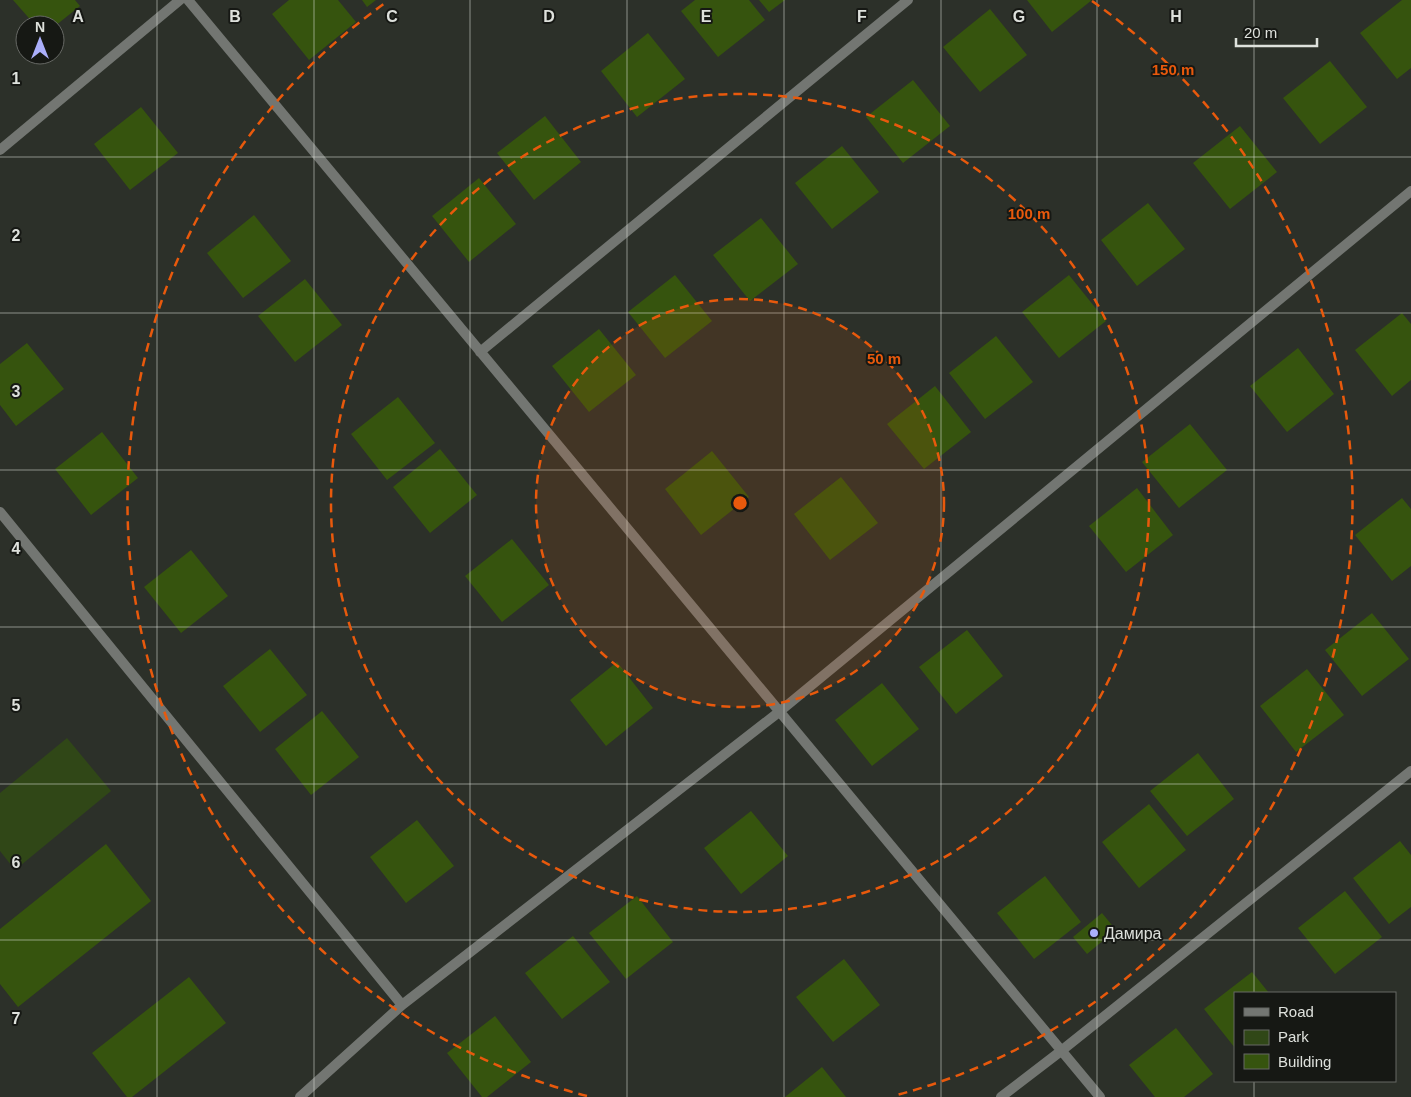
<svg xmlns="http://www.w3.org/2000/svg" width="1411" height="1097" font-family="Helvetica,sans-serif">
  <rect width="100%" height="100%" fill="#2c3029"/>
  <path fill="#304717" d="M67 738 111 791 15 870 0 851V793Z"/>
  <path fill="#36540e" d="M13 0H75L80 6 55 26V25H35Z
    M289 0H338L356 22 309 60 272 14Z
    M362 0H376L367 7Z
    M695 0H749L765 20 718 57 681 11Z
    M759 0H785L769 12Z
    M1027 0H1092L1052 32Z
    M1402 0H1411V68L1397 79 1360 33Z
    M990 9 1027 55 980 92 943 47Z
    M648 33 685 79 637 117 601 71Z
    M1330 61 1367 107 1320 144 1283 98Z
    M913 80 950 126 903 163 866 117Z
    M141 107 178 153 130 190 94 144Z
    M545 116 581 162 534 200 497 153Z
    M1240 126 1277 172 1230 209 1193 163Z
    M842 146 879 192 832 229 795 183Z
    M479 178 516 224 469 262 432 216Z
    M1148 203 1185 249 1137 286 1101 240Z
    M254 215 291 261 243 298 207 253Z
    M761 218 798 264 750 301 713 255Z
    M675 275 712 321 665 358 628 312Z
    M1069 275 1106 321 1059 358 1022 312Z
    M305 279 342 325 295 362 258 316Z
    M1402 313 1411 324V380L1392 396 1355 350Z
    M599 329 636 375 589 412 552 366Z
    M996 336 1033 382 985 419 949 373Z
    M27 343 64 389 16 426 0 405V364Z
    M1298 348 1334 394 1287 432 1250 386Z
    M935 386 971 432 924 469 887 424Z
    M398 397 435 443 387 480 351 434Z
    M1190 424 1227 470 1179 508 1142 462Z
    M102 432 138 478 91 515 55 469Z
    M440 449 477 495 430 533 393 487Z
    M712 451 749 497 701 535 665 489Z
    M841 477 878 523 830 560 794 514Z
    M1137 488 1173 535 1126 572 1089 526Z
    M1402 498 1411 509V566L1392 581 1355 535Z
    M512 539 549 585 502 622 465 576Z
    M191 550 228 596 181 633 144 587Z
    M1372 613 1409 659 1362 696 1325 650Z
    M967 630 1003 676 956 714 919 667Z
    M270 649 307 695 260 732 223 686Z
    M617 662 653 708 606 746 570 700Z
    M1307 669 1344 715 1296 752 1260 706Z
    M882 683 919 729 872 766 835 720Z
    M322 711 359 757 311 795 275 749Z
    M1198 753 1234 799 1187 836 1150 791Z
    M1149 804 1186 850 1139 888 1102 842Z
    M751 811 788 856 741 894 704 848Z
    M417 820 454 866 406 903 370 857Z
    M1400 841 1411 855V907L1389 924 1353 878Z
    M106 844 151 901 18 1007 0 984V929Z
    M1045 876 1081 922 1034 959 997 913Z
    M1345 891 1382 937 1335 974 1298 928Z
    M637 896 673 942 626 979 589 933Z
    M1102 913 1116 930 1087 954 1073 937Z
    M573 936 610 982 562 1019 525 973Z
    M844 959 880 1005 833 1042 796 997Z
    M1252 972 1269 993H1235V1048L1204 1009Z
    M189 977 226 1023 132 1097H127L92 1053Z
    M495 1016 531 1062 487 1097H482L447 1053Z
    M1176 1028 1213 1074 1184 1097H1155L1129 1065Z
    M822 1067 846 1097H785Z"/>
  <g fill="none" stroke-linecap="round" stroke-linejoin="round">
    <path stroke="#737672" stroke-width="10" d="M188 0 1100 1097
      M0 150 180 0
      M480 352 908 0
      M0 512 402 1005
      M300 1097 402 1005 779 712 1411 191
      M1001 1097 1061 1051 1411 771"/>
  </g>
  <path fill="none" stroke="#dee1dc" stroke-width="1" stroke-opacity="0.55" d="M157 0V1097M314 0V1097M470 0V1097M627 0V1097M784 0V1097M941 0V1097M1097 0V1097M1254 0V993M0 157H1411M0 313H1411M0 470H1411M0 627H1411M0 784H1411M0 940H1411M1254 1081V1097"/>
  <circle cx="740" cy="503" r="204" fill="#e8590c" fill-opacity=".12"/>
  <g fill="none" stroke="#e8590c" stroke-width="2.5" stroke-dasharray="9 6">
    <circle cx="740" cy="503" r="204"/>
    <circle cx="740" cy="503" r="409"/>
    <path d="M587 1096A613 613 0 0 1 388 1M1092 1A613 613 0 0 1 893 1096"/>
  </g>
  <circle fill="#abaffb" stroke="#161814" stroke-width="2" cx="1094" cy="933" r="5"/>
  <g text-anchor="middle" stroke-width="4" stroke-linejoin="round" paint-order="stroke">
    <g font-size="16" fill="#dee1dc" stroke="#161814" text-anchor="start">
      <text x="1104" y="939">Дамира</text>
    </g>
  </g>
  <g font-size="16" text-anchor="middle" font-weight="bold" fill="#dee1dc" stroke="#161814" stroke-width="4" stroke-linejoin="round" paint-order="stroke">
    <text x="78" y="22">A</text>
    <text x="235" y="22">B</text>
    <text x="392" y="22">C</text>
    <text x="549" y="22">D</text>
    <text x="706" y="22">E</text>
    <text x="862" y="22">F</text>
    <text x="1019" y="22">G</text>
    <text x="1176" y="22">H</text>
    <text x="16" y="84">1</text>
    <text x="16" y="241">2</text>
    <text x="16" y="397">3</text>
    <text x="16" y="554">4</text>
    <text x="16" y="711">5</text>
    <text x="16" y="868">6</text>
    <text x="16" y="1024">7</text>
  </g>
  <circle cx="740" cy="503" r="8" fill="#e8590c" stroke="#161814" stroke-width="2.5"/>
  <g font-size="15" text-anchor="middle" font-weight="bold" fill="#e8590c" stroke="#161814" stroke-width="4" stroke-linejoin="round" paint-order="stroke">
    <text x="1173" y="75">150 m</text>
    <text x="1029" y="219">100 m</text>
    <text x="884" y="364">50 m</text>
  </g>
  <rect x="1234" y="992" width="162" height="90" fill="#161814" stroke="#666864"/>
  <rect x="1244" y="1008" width="25" height="8" fill="#737672" stroke="#666864"/>
  <text x="1278" y="1017" font-size="15" fill="#dee1dc">Road</text>
  <rect x="1244" y="1030" width="25" height="15" fill="#304717" stroke="#666864"/>
  <text x="1278" y="1042" font-size="15" fill="#dee1dc">Park</text>
  <rect x="1244" y="1054" width="25" height="15" fill="#36540e" stroke="#666864"/>
  <text x="1278" y="1067" font-size="15" fill="#dee1dc">Building</text>
  <g transform="translate(40 40)"><circle r="24" fill="#161814" stroke="#666864"/>
  <path d="M0-4L9 19L0 12L-9 19Z" fill="#abaffb"/>
  <text y="-8" font-size="14" font-weight="bold" text-anchor="middle" fill="#dee1dc">N</text>
  </g>
  <path d="M1236 38v8h81v-8" fill="none" stroke="#dee1dc" stroke-width="2.5"/>
  <text x="1244" y="38" font-size="15" fill="#dee1dc" stroke="#161814" stroke-width="4" paint-order="stroke">20 m</text>
</svg>
